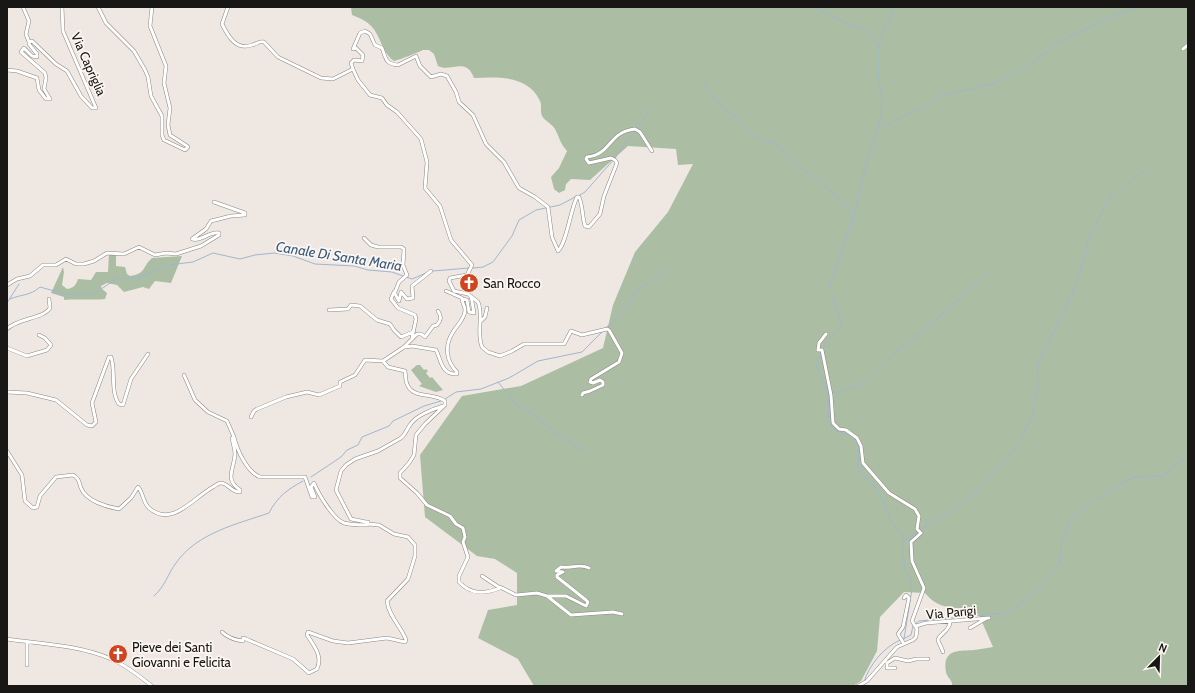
<svg xmlns="http://www.w3.org/2000/svg" width="1195" height="693" font-family="Cabin,sans-serif">
  <rect width="100%" height="100%" fill="#efe8e2"/>
  <path fill="#abbea4" d="M351 7H1188V686H952C953 680 947 678 946 672 942 649 958 651 974 650 981 649 987 648 993 647L979 615C957 603 942 614 925 593L904 592 880 617 877 651 861 681 853 686H534L518 659 478 638 488 610 517 605V573L495 559 477 556 425 517 420 455 462 396 521 386 603 348 613 305 635 252 668 212 693 164 678 165 676 149 628 146 590 180 571 179 566 184 565 190 559 193 554 189 551 177 559 168 567 151C559 142 560 138 555 129 552 124 545 121 542 116 540 111 542 105 540 101 528 75 498 77 474 78 466 56 451 73 438 66L434 54 429 50H423C419 52 399 60 394 61 381 52 381 34 369 24 365 20 357 17 352 15Z
    M109 254 116 255V266L125 267 127 274 130 276C146 274 142 267 152 258L182 256 171 283 155 281 149 289 143 287 124 292 117 285 107 283 101 286 102 289 107 293 105 299C101 300 71 299 64 300V297L51 293 63 267 64 272 62 285 67 289C74 288 76 285 78 279L91 280 96 272H108Z
    M417 365H420L424 370 426 369 428 371 426 373 430 378 432 377 443 390 436 392 419 386 422 384 411 370Z"/>
  <g fill="none" stroke-linecap="round" stroke-linejoin="round">
    <path stroke="#a0b6cf" stroke-width="1" d="M812 7 852 26 865 29 874 39 878 47
      M703 81 707 90 725 110 736 117 752 135 778 145 792 162 812 176 843 201 853 220
      M879 130 895 120 923 108 939 96 995 83 1027 67 1058 42 1094 25 1137 7
      M578 196 585 192 616 157 620 149 633 136 651 107
      M473 268 483 267 493 262 512 236 519 220 536 210 560 205 575 197
      M433 271 469 268
      M406 277 412 279 426 273
      M10 299C22 294 30 296 40 287L69 295 94 294 116 279 140 277 169 265 193 262 213 253 240 259 255 255 274 253 293 256 315 264 354 266 368 270 392 272 403 276
      M7 303 19 284
      M605 328 616 320 637 290 669 270
      M823 350C827 338 836 335 842 325L831 290V280L853 220 862 179 881 118 882 99 878 75V48L893 7
      M821 353 816 367C821 377 828 388 828 399 829 407 827 415 830 423 833 435 848 431 855 439 863 449 856 462 859 472 863 477 867 478 871 482 882 495 884 502 889 517 892 525 900 531 904 538L903 551 905 570 911 578 912 589 904 639
      M498 382 516 404 534 415 560 436 584 450
      M827 393 842 392 862 383 885 361 945 312 989 271
      M445 399 456 392 481 389 509 378 538 361 582 352 604 330
      M311 477 341 457 347 450 358 445 362 437 389 426 393 421 424 406 441 401
      M903 544 906 539 923 529 928 523 960 506 975 494 1020 443 1034 410V399L1040 382 1037 375 1039 361 1077 283 1090 234 1110 198 1145 170
      M154 596C166 585 167 575 176 563 197 533 237 524 269 513 277 497 288 489 303 481
      M915 624 919 621 1004 613 1019 605 1042 587 1060 563 1062 542 1072 516 1112 489 1133 477 1163 476 1178 462 1188 457
      M903 639 911 635 913 626
      M864 682C869 665 884 647 900 640"/>
    <defs>
      <path id="minor" d="M23 7 29 21 26 34 29 42
        M98 7 106 23 134 51 145 70 148 77 151 96 162 116V135L164 140 185 150 188 147 187 146 170 135 168 125 170 108 164 83 166 66 150 26 152 7
        M228 7 222 24C228 36 236 51 252 45 257 44 258 41 264 42L278 57 321 78 333 79 353 69 358 80 370 95 382 98 387 105 397 112 421 139 427 162 425 188 440 206 451 240 472 265 467 275 450 278 449 281 454 291 468 294 478 302C484 316 476 332 482 347L488 352 500 356 512 351 524 344H564L571 331 582 335 607 329 609 330 622 353 619 362 591 379 590 382 593 383 600 380 603 382V385L590 391 583 393 582 395
        M1183 49 1188 45
        M353 69 351 63 354 60 362 61 363 55 356 48 353 49 360 33 365 31 370 34 375 45 382 48C386 58 385 64 398 65L416 56 420 66 431 77 441 74 447 76 456 92 459 102 473 115 486 144 504 162 519 188 535 197 548 207 552 237 558 251C567 242 570 211 577 197H579C583 206 582 216 585 226L589 227 600 214 604 196 617 163 615 160 611 158 589 163 586 159 587 157C612 154 608 132 635 129L640 132 652 151
        M7 70 17 71 37 78 39 90 46 99H50L44 89 46 78 45 73 21 52 24 48 32 56 37 57V54L29 44V42L32 41 56 64 67 71 81 96 92 108H96L63 31 62 7
        M364 238 371 245 378 247H401L404 249 403 265 407 275 399 282 395 292
        M7 285 17 279 30 276 43 265H56L66 259 76 264H84L94 261 107 253 124 254 139 247 155 255 166 253 176 254 201 246 219 235V233C209 231 202 242 192 239L206 229 211 221 231 216 245 215V213L214 202
        M446 291 462 298
        M329 310 348 309 351 305 360 306 377 320 390 324 394 330 401 337 413 332
        M438 311C442 317 441 320 437 325L433 326 425 337 421 334H417L404 347 383 361 388 367 405 371C406 376 405 382 408 386 413 398 435 393 445 401V405L425 424 416 435 414 455 409 463 400 473V478L417 493 427 505 450 516 456 524 463 528 465 537 463 542 468 557 459 576V582C471 595 485 594 500 588L482 576
        M481 321 485 317 487 308
        M7 329C18 318 43 319 50 308L49 299
        M826 334 819 343 818 350H822L831 395 833 423 839 429 846 430 857 438 861 446 863 463 889 493 915 509 919 516 917 529 921 533 911 542 912 561 924 588 912 621 917 629 916 637 913 640 897 647 867 681 858 686
        M412 338 416 319 415 315 398 308 391 299 394 292 399 301 401 292 407 299 413 298 412 286 431 271
        M405 347 412 346 436 350C441 359 441 375 457 374V372C446 361 444 346 453 332 457 325 465 319 465 310 465 306 462 303 462 299L467 300 469 312 474 313 471 296
        M7 348 27 356 47 350 51 345 45 338 39 335
        M184 375 195 400 208 412 227 421 234 437
        M7 392 27 393 56 400 87 425 92 426 96 422 92 403 109 357H111C116 371 110 392 119 404L123 405 131 379 148 354
        M251 417 254 411 257 409 286 397 307 392 319 395 340 386V382L355 375 365 360 383 361
        M7 451 22 475 25 501 33 508 37 507 40 496 56 477 73 475C79 478 79 482 81 488 86 501 107 507 119 509L131 498 138 487C143 492 143 503 149 508 172 528 193 498 213 487 215 486 218 483 221 483 228 483 232 493 240 492V490C224 479 234 470 235 454 235 449 233 444 232 438L234 437C237 450 247 472 260 477H305L312 497H315L311 487 314 483C318 493 333 519 344 523 351 525 360 525 367 525L368 522H366L351 519 336 490 341 471 346 465 355 459 378 451 401 438C406 434 406 430 410 425 415 416 433 409 443 406
        M500 587 516 595 537 593 547 596H566L586 606 588 602 586 600 557 577V575L563 572 556 571 561 567C570 569 580 563 589 568
        M547 596 571 615 613 612 622 614
        M916 626 926 623 989 618
        M970 628 987 618
        M222 632C228 638 235 640 243 641V638L246 639 293 659 309 673 317 669C323 656 314 646 307 635L308 632 333 641 348 643 387 638 405 642 406 640C401 626 389 617 387 601L408 579 415 556V545L408 537 394 534 379 525 368 524
        M7 639C41 644 79 645 111 659 126 665 139 676 152 686
        M27 642V665
        M904 644 898 634 903 627 909 598 906 595 904 598
        M943 652C942 648 939 644 938 640 938 635 950 631 950 622
        M887 663 895 658 908 661 916 659H928
        M887 663V668H895"/>
    </defs>
    <use href="#minor" stroke="#8c8781" stroke-width="4"/>
    <use href="#minor" stroke="#fff" stroke-width="3"/>
  </g>
  <defs>
    <symbol id="church-disc" viewBox="-11 -11 22 22"><circle r="9.5" fill="#cf4520" stroke="#fcf6f0"/><path d="M-1.2-6h2.4v3.5h3.3v2.4h-3.3V6h-2.4V-.1h-3.3v-2.4h3.3Z" fill="#fff"/></symbol>
  </defs>
  <g fill-rule="evenodd">
    <use href="#church-disc" x="458" y="272" width="22" height="22"/>
    <use href="#church-disc" x="107" y="643" width="22" height="22"/>
  </g>
  <g text-anchor="middle" stroke-width="3.5" stroke-linejoin="round" paint-order="stroke">
    <g font-size="13" fill="#191715" stroke="#fcf6f0">
      <text transform="translate(89 64) rotate(66)" y="5">Via Capriglia</text>
      <text transform="translate(951 612) rotate(-5)" y="5">Via Parigi</text>
    </g>
    <g font-size="13" fill="#191715" stroke="#fcf6f0" text-anchor="start">
      <text x="483" y="288">San Rocco</text>
      <text x="132" y="652">Pieve dei Santi<tspan x="132" dy="15">Giovanni e Felicita</tspan></text>
    </g>
    <g font-size="14" font-style="italic" fill="#385980" stroke="#fcf6f0">
      <text transform="translate(339 256) rotate(9)" y="5">Canale Di Santa Maria</text>
    </g>
  </g>
  <rect width="1195" height="693" fill="none" stroke="#191715" stroke-width="16"/>
  <g transform="translate(1159 657) rotate(23)" stroke="#fcf6f0" stroke-width="3" paint-order="stroke">
  <path d="M0-3L7 15L0 10L-7 15Z" fill="#191715"/>
  <text y="-6" font-size="11" font-weight="bold" text-anchor="middle" fill="#191715">N</text>
  </g>
</svg>
